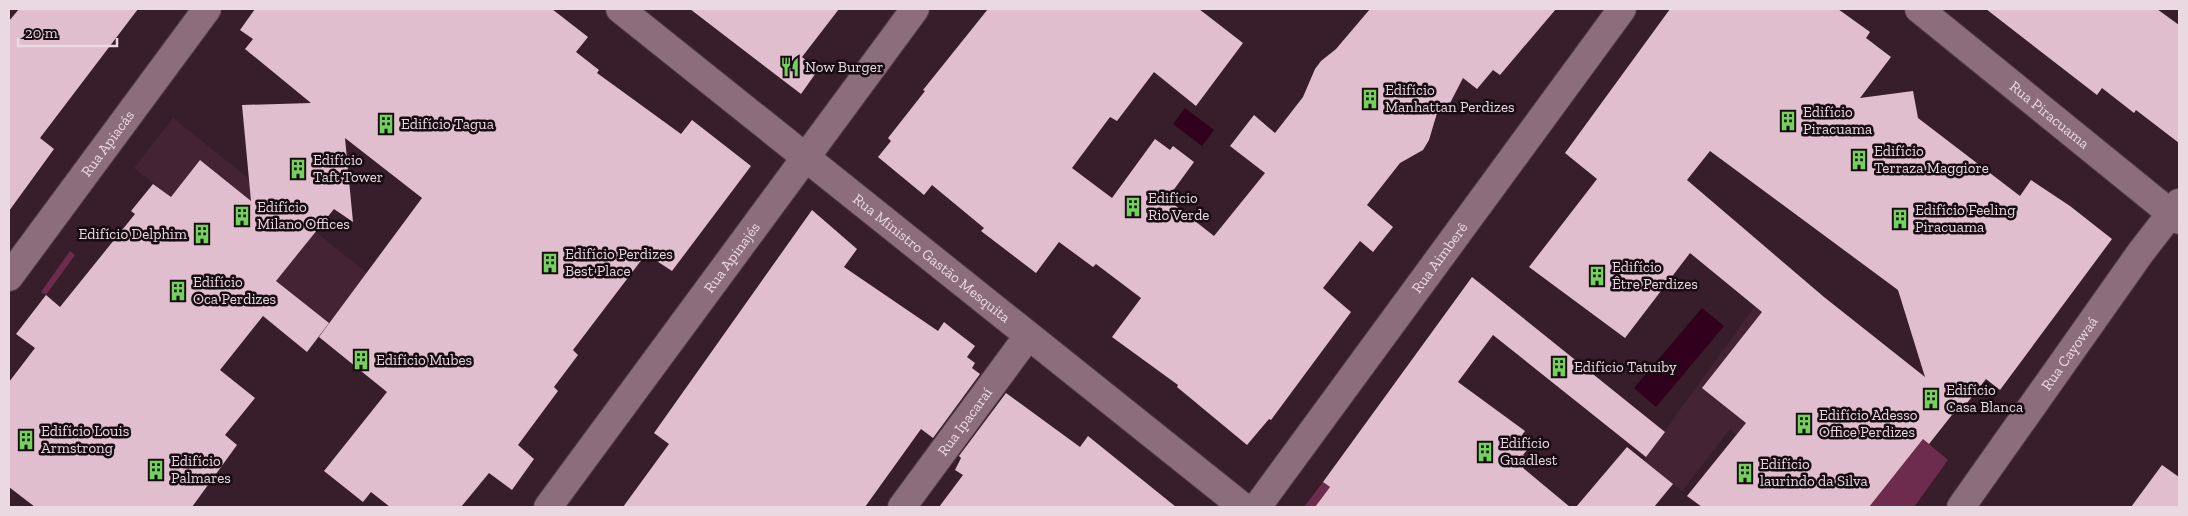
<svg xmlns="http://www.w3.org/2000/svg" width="2188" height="516" font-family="'Zilla Slab',serif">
  <rect width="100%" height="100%" fill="#371e2a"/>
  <path fill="#442434" d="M173 118 367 273 329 323 134 168Z
    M1755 306 1948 460 1914 507H1828L1730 429 1682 491 1643 461Z"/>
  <path fill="#6d2b4e" d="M70 251 75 255 46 295 41 292Z
    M1923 439 1948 460 1914 507H1869Z
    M1323 482 1330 487 1319 501 1327 507H1304Z"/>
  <path fill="#30001c" d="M1185 108 1214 130 1202 146 1173 124Z
    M1702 308 1724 326 1656 407 1634 388Z"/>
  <path fill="#e1becd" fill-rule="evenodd" d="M19 9H138L40 138 54 149 9 211V21Z
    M255 9H552L588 37 576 52 599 70 597 73 681 134 692 120 751 166 672 271 646 254 573 350 578 355 554 387 558 391 518 445 534 459 512 490 489 473 461 507H390L371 492 363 502 324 471 387 392 319 337 422 198 345 138 353 222 334 209 276 281 329 323 307 352 263 316 220 370 255 398 225 435 237 445 192 507H35L9 487V382L35 348 16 334 46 295 60 307 135 214 131 211 153 184 171 197 200 160 251 201 242 105 311 103 245 49 253 39 240 30Z
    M690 9H839L802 57 818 70 801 94Z
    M988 9H1199L1243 43 1196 106 1154 72 1117 121 1110 117 1072 168 1112 198 1155 139 1170 150 1173 146 1194 162 1167 199 1214 236 1265 173 1230 146 1254 115 1275 133 1303 97 1315 69 1321 61 1336 49 1370 9H1556L1500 75 1493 70 1477 89 1463 78 1447 109 1440 103 1429 140 1423 150 1400 163 1367 205 1393 227 1373 252 1360 241 1323 288 1351 312 1271 420 1269 419 1247 445 1177 387 1178 385 1112 337 1141 298 1096 264 1093 267 1059 242 1036 273 981 231 984 228 932 185 924 195 878 157 891 141 888 138 925 91 923 90Z
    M1670 9H1838L1870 32 1866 38 1891 57 1860 98 1913 91 1918 118 2020 196 2031 180 2070 206 2112 239 2000 390 1986 379 1963 408 1959 406 1929 444 1923 439 1869 507H1702L1687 496 1746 423 1702 388 1762 312 1690 253 1625 338 1529 267 1597 179 1565 153ZM1710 151 1898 290 1925 377 1824 297 1687 180Z
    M1986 9H2157L2179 25V143L2136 110 2134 113 2102 88 2097 95Z
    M812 210 857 249 844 267 938 331 944 322 954 330 975 346 967 357 975 363 972 368 980 374 933 438 921 429 865 507H623L669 444 654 433Z
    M1472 277 1665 432 1646 457 1493 335 1458 382 1525 431 1517 442 1527 450 1523 455 1529 459 1523 468 1570 507H1315L1330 487 1323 482Z
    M1006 393 1080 447 1088 436 1176 507H939L963 475 955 470 961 458 959 456Z
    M1627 447 1673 484 1654 507H1576Z
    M2162 465 2179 477V507H2131Z"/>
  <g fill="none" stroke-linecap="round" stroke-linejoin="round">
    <defs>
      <g id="minor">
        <path id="s1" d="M620 9 1243 507"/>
        <path id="s2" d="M1919 9 2179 220"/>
        <path id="s3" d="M9 277 207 9"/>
        <path id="s4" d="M902 507 1028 336"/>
        <path id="s5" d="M1257 507 1622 9"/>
        <path id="s6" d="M1961 507 2141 252 2179 203"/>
      </g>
      <g id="tertiary">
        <path id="s7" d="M548 507 915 9"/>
      </g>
    </defs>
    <use href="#minor" stroke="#4f3944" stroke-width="30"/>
    <use href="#tertiary" stroke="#4f3944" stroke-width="30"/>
    <use href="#minor" stroke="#8b6d7b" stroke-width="28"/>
    <use href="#tertiary" stroke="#8b6d7b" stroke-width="28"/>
  </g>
  <defs>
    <symbol id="restaurant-bare" viewBox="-9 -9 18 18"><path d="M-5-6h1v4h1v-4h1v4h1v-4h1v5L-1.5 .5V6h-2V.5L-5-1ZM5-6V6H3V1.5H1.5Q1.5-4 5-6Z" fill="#73d25c" stroke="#170c11" stroke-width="2.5" paint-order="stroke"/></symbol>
    <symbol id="building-bare" viewBox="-9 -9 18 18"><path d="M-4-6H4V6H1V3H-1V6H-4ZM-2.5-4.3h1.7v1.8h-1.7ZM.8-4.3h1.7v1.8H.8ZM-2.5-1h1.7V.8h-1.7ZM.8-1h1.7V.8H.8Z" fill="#73d25c" stroke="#170c11" stroke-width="2.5" paint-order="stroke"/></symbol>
  </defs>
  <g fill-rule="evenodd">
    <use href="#restaurant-bare" x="776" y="53" width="28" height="28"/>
    <use href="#building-bare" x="1356" y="85" width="28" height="28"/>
    <use href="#building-bare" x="1774" y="107" width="28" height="28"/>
    <use href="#building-bare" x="372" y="110" width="28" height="28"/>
    <use href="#building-bare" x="1845" y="146" width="28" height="28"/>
    <use href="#building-bare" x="284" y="155" width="28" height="28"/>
    <use href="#building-bare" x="1119" y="193" width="28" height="28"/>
    <use href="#building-bare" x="228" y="202" width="28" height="28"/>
    <use href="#building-bare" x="1886" y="205" width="28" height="28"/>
    <use href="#building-bare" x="188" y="220" width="28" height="28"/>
    <use href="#building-bare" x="536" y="249" width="28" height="28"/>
    <use href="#building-bare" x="1583" y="262" width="28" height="28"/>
    <use href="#building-bare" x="164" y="277" width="28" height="28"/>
    <use href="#building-bare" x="347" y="346" width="28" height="28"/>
    <use href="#building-bare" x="1545" y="353" width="28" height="28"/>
    <use href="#building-bare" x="1917" y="385" width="28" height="28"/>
    <use href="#building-bare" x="1790" y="410" width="28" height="28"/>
    <use href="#building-bare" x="12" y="426" width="28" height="28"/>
    <use href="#building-bare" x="1471" y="438" width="28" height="28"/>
    <use href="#building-bare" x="142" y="456" width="28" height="28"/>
    <use href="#building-bare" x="1731" y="459" width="28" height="28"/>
  </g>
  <g text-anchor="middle" stroke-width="5" stroke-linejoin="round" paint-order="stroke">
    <g font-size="15" fill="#ebd9e1" stroke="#170c11" text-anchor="start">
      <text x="805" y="72">Now Burger</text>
      <text x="1385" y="95">Edifício<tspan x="1385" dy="17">Manhattan Perdizes</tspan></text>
      <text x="1803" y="117">Edifício<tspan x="1803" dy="17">Piracuama</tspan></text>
      <text x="401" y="129">Edifício Tagua</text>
      <text x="1874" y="156">Edifício<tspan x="1874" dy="17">Terraza Maggiore</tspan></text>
      <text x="313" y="165">Edifício<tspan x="313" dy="17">Taft Tower</tspan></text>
      <text x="1148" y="203">Edifício<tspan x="1148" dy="17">Rio Verde</tspan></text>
      <text x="257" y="212">Edifício<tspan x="257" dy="17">Milano Offices</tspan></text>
      <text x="1915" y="215">Edifício Feeling<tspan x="1915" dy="17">Piracuama</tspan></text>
      <text x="187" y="239" text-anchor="end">Edifício Delphim</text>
      <text x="565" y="259">Edifício Perdizes<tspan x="565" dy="17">Best Place</tspan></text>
      <text x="1612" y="272">Edifício<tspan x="1612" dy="17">Être Perdizes</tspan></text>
      <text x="193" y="287">Edifício<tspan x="193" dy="17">Oca Perdizes</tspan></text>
      <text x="376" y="365">Edifício Mubes</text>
      <text x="1574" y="372">Edifício Tatuiby</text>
      <text x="1946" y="395">Edifício<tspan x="1946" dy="17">Casa Blanca</tspan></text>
      <text x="1819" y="420">Edifício Adesso<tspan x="1819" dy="17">Office Perdizes</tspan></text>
      <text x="41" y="436">Edifício Louis<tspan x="41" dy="17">Armstrong</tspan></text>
      <text x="1500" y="448">Edifício<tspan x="1500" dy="17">Guadlest</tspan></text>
      <text x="171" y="466">Edifício<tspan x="171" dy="17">Palmares</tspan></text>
      <text x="1760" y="469">Edifício<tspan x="1760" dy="17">laurindo da Silva</tspan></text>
    </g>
    <g font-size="15" fill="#ebd9e1" stroke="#170c11">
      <text dy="5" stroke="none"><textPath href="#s2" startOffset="168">Rua Piracuama</textPath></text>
      <text dy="5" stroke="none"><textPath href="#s3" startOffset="166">Rua Apiacás</textPath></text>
      <text dy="5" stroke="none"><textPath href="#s7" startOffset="310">Rua Apinajés</textPath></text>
      <text dy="5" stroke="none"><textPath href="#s1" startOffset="399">Rua Ministro Gastão Mesquita</textPath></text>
      <text dy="5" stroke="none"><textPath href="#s5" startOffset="309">Rua Aimberê</textPath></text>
      <text dy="5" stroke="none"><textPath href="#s6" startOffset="188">Rua Cayowaá</textPath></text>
      <text dy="5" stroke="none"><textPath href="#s4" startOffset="106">Rua Ipacaraí</textPath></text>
    </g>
  </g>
  <rect width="2188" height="516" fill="none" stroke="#ebd9e1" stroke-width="20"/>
  <path d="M18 38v8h99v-8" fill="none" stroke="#ebd9e1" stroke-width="2.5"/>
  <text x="25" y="38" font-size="15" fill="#ebd9e1" stroke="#170c11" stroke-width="4" paint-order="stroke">20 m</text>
</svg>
